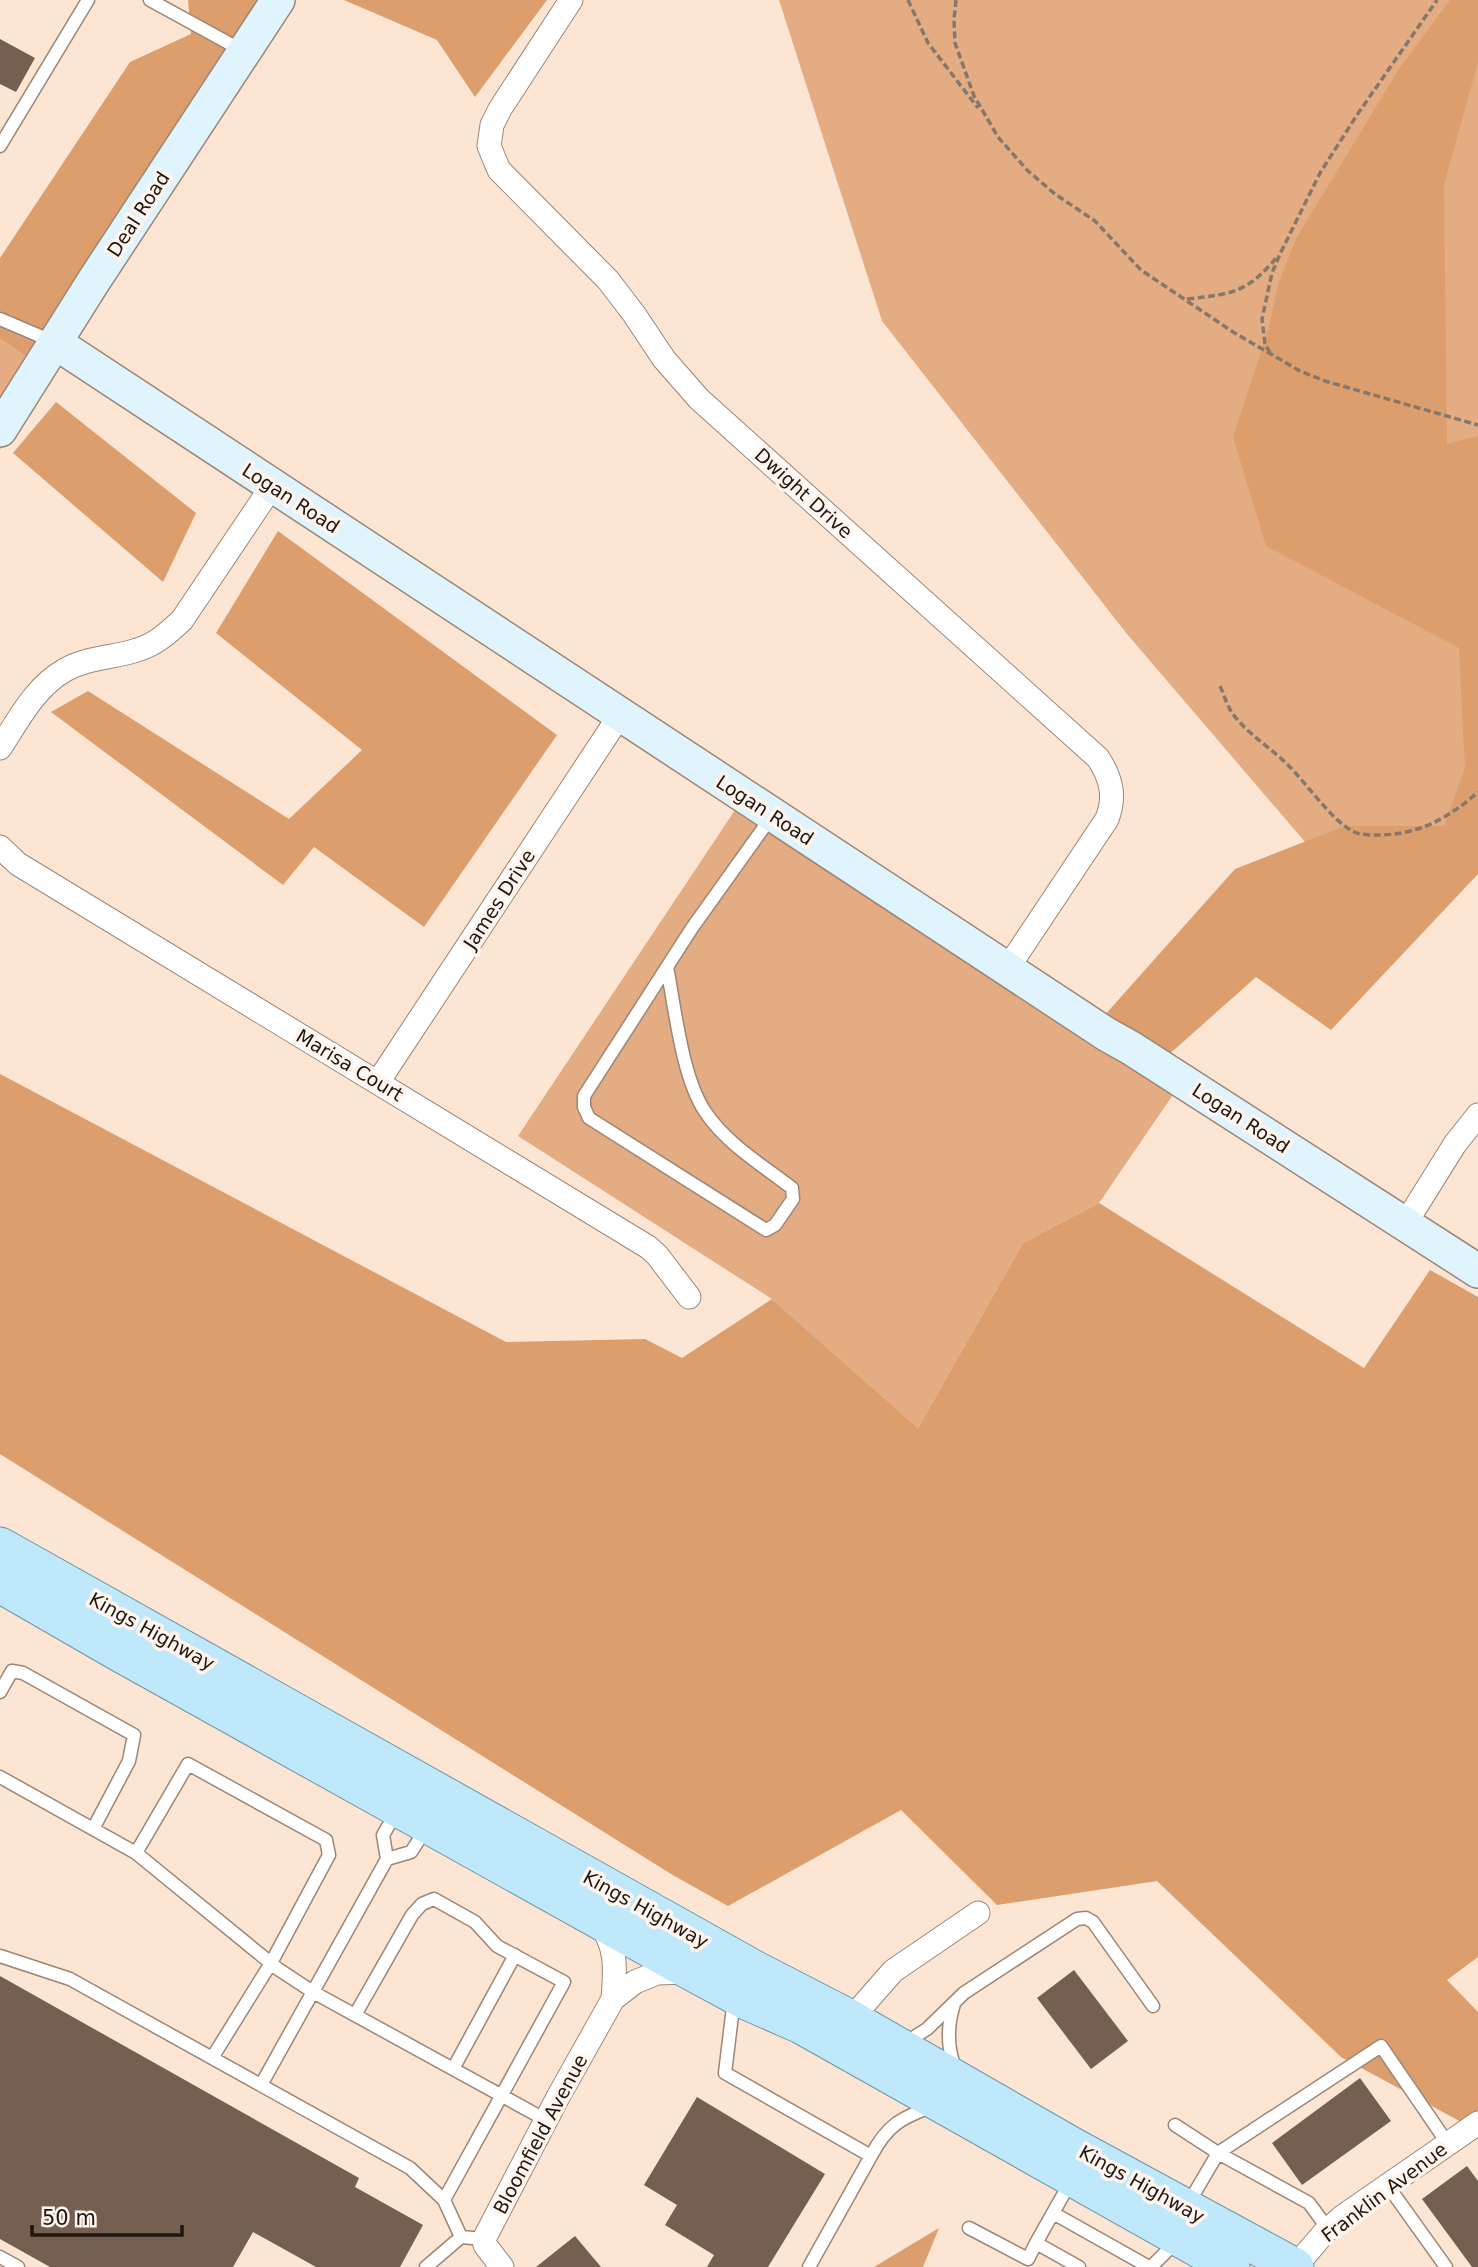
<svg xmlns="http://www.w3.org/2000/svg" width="1478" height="2267" font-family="'DejaVu Sans',sans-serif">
  <rect width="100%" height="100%" fill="#fde5d3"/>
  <path fill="#e3ac82" d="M779 0H1478V847L1335 877 1127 634 882 321Z
    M0 339 48 371 0 450Z
    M745 795 1181 1083 1099 1203 1023 1243 918 1428 772 1299 518 1136Z"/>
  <path fill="#dc9e6d" d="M188 0H285L48 371 0 339V258L130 62 191 34Z
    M344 0H547L475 97 437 40Z
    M1450 0H1478V62L1444 185 1447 444 1478 436V874L1331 1030 1256 977 1156 1066 1095 1026 1235 869 1345 826H1444L1465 768 1459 648 1266 546 1233 437 1268 330 1279 282 1297 237 1399 69Z
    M56 402 196 513 163 582 13 453Z
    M278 531 557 735 424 927 314 847 283 885 51 712 88 691 289 819 362 750 216 633Z
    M0 1074 506 1342 645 1339 682 1358 772 1299 918 1428 1023 1243 1099 1203 1364 1368 1430 1270 1478 1297V1957L1447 1980 1478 2012V2131L1341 2057 1157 1881 997 1905 901 1810 728 1906 671 1874 0 1454Z
    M939 2228 923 2267H874Z"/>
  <path fill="#745f50" d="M0 39 35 58 16 92 0 84Z
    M1074 1970 1128 2041 1091 2069 1037 1998Z
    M0 1976 359 2178 355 2187 423 2225 400 2267H316L253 2232 233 2267H50L0 2239Z
    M1360 2078 1391 2121 1302 2185 1272 2143Z
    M697 2097 825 2174 768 2267H707L714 2255 665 2225 677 2205 644 2185Z
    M1467 2166 1478 2181V2267H1472L1422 2199Z
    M575 2236 601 2267H536Z"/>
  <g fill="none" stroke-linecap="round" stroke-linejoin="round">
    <defs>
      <path id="lane" d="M150 0 243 51
        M0 146 88 0
        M0 319 54 342
        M667 967C675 1008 682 1079 706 1113 727 1144 762 1165 792 1188L793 1199 775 1225 766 1230 589 1118 584 1107V1096L692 928 772 816
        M0 1692 12 1671 23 1673 134 1735 129 1761 93 1829
        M0 1777 136 1853 278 1969 313 1992 546 2120
        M397 1811 383 1835 387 1859 411 1852 426 1829
        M136 1853 188 1764 326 1840 329 1855 271 1963 212 2058
        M0 1956 70 1979 410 2168 444 2200 461 2237
        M734 1999 725 2073 871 2156 809 2267
        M954 2004C947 2026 947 2047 955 2068
        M355 2015 412 1915 422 1904 434 1899 475 1922 497 1946 564 1982 444 2200
        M903 2044 927 2029 964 1993 1077 1919 1086 1918 1093 1922 1153 2006
        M453 2069 515 1955
        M261 2085 387 1859
        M1175 2125 1218 2153 1381 2046 1448 2144
        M871 2156C887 2125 901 2118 933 2106
        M1071 2181 1036 2243 1079 2267
        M1388 2186 1446 2267
        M1188 2204 1218 2153 1309 2203 1328 2229
        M1053 2213 1149 2267
        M969 2228 1028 2259 1036 2243
        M0 2257 18 2267
        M426 2267 461 2237 484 2239
        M1151 2267 1178 2240"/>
      <path id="street" d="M571 0 500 109 492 125 489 146 499 170 608 280 634 314 664 359 699 399 1098 758C1111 778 1116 796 1107 819L1007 969
        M0 748C19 719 35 687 65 670 88 657 113 658 137 650 155 645 168 633 182 620L272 486
        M0 847 18 864 648 1247 657 1255 689 1297
        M378 1082 620 715
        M1405 1224 1455 1144 1478 1115
        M599 1923C618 1947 615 1971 613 1999
        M851 2019 893 1971 978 1913
        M502 2267 485 2245 484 2239 558 2097 613 1999 635 1982 657 1973 687 1972
        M1295 2267 1324 2233 1342 2217 1478 2123"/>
      <path id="secondary" d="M56 343 1106 1034 1131 1048 1478 1271
        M0 430 93 282 278 0"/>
      <path id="primary" d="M0 1546 754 1969 851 2019 1074 2147 1295 2267
        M0 1584 118 1652 692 1972 744 2000 801 2025 1231 2267"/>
    </defs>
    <use href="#lane" stroke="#9c8676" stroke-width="15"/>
    <use href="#street" stroke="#9c8676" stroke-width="25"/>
    <use href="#secondary" stroke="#9c8676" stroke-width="36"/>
    <use href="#primary" stroke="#6c95a7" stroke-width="39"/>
    <path stroke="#87776b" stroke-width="3.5" stroke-dasharray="7 3.5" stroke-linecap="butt" d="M908 0 928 43 978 108
      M956 0 954 20 955 43 974 96 998 137 1028 171 1055 194 1095 221 1141 270 1233 332 1300 371 1325 381 1478 425
      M1187 299C1232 294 1247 293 1277 257
      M1270 353 1265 344 1262 319 1272 273 1280 254 1320 173 1357 115 1437 0
      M1220 686C1225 697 1228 710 1237 719 1252 737 1272 749 1288 765 1306 783 1331 819 1352 831 1359 835 1370 835 1378 835 1418 835 1449 818 1478 792"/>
    <use href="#lane" stroke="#fff" stroke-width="12"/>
    <use href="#street" stroke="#fff" stroke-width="23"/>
    <use href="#secondary" stroke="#e0f4fd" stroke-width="33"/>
    <use href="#primary" stroke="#c0e8fb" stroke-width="37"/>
  </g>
  <g text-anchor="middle" stroke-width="7" stroke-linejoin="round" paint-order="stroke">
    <g font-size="19" fill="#1f1610" stroke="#fff5ee">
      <text transform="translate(138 214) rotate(-57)" y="7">Deal Road</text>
      <text transform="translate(804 493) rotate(42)" y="7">Dwight Drive</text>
      <text transform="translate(291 498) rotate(33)" y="7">Logan Road</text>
      <text transform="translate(765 810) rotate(33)" y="7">Logan Road</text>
      <text transform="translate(499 899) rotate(-57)" y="7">James Drive</text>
      <text transform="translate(350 1065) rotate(31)" y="7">Marisa Court</text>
      <text transform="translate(1241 1118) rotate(33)" y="7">Logan Road</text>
      <text transform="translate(152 1631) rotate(29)" y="7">Kings Highway</text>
      <text transform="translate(646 1909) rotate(29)" y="7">Kings Highway</text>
      <text transform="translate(540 2134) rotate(-62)" y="7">Bloomfield Avenue</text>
      <text transform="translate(1142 2184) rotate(29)" y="7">Kings Highway</text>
      <text transform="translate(1384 2192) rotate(-37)" y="7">Franklin Avenue</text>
    </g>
  </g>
  <path d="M32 2225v10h150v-10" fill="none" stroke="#1f1610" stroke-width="3.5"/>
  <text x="42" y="2225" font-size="21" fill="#1f1610" stroke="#fff5ee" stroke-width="5" paint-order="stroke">50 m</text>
</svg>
